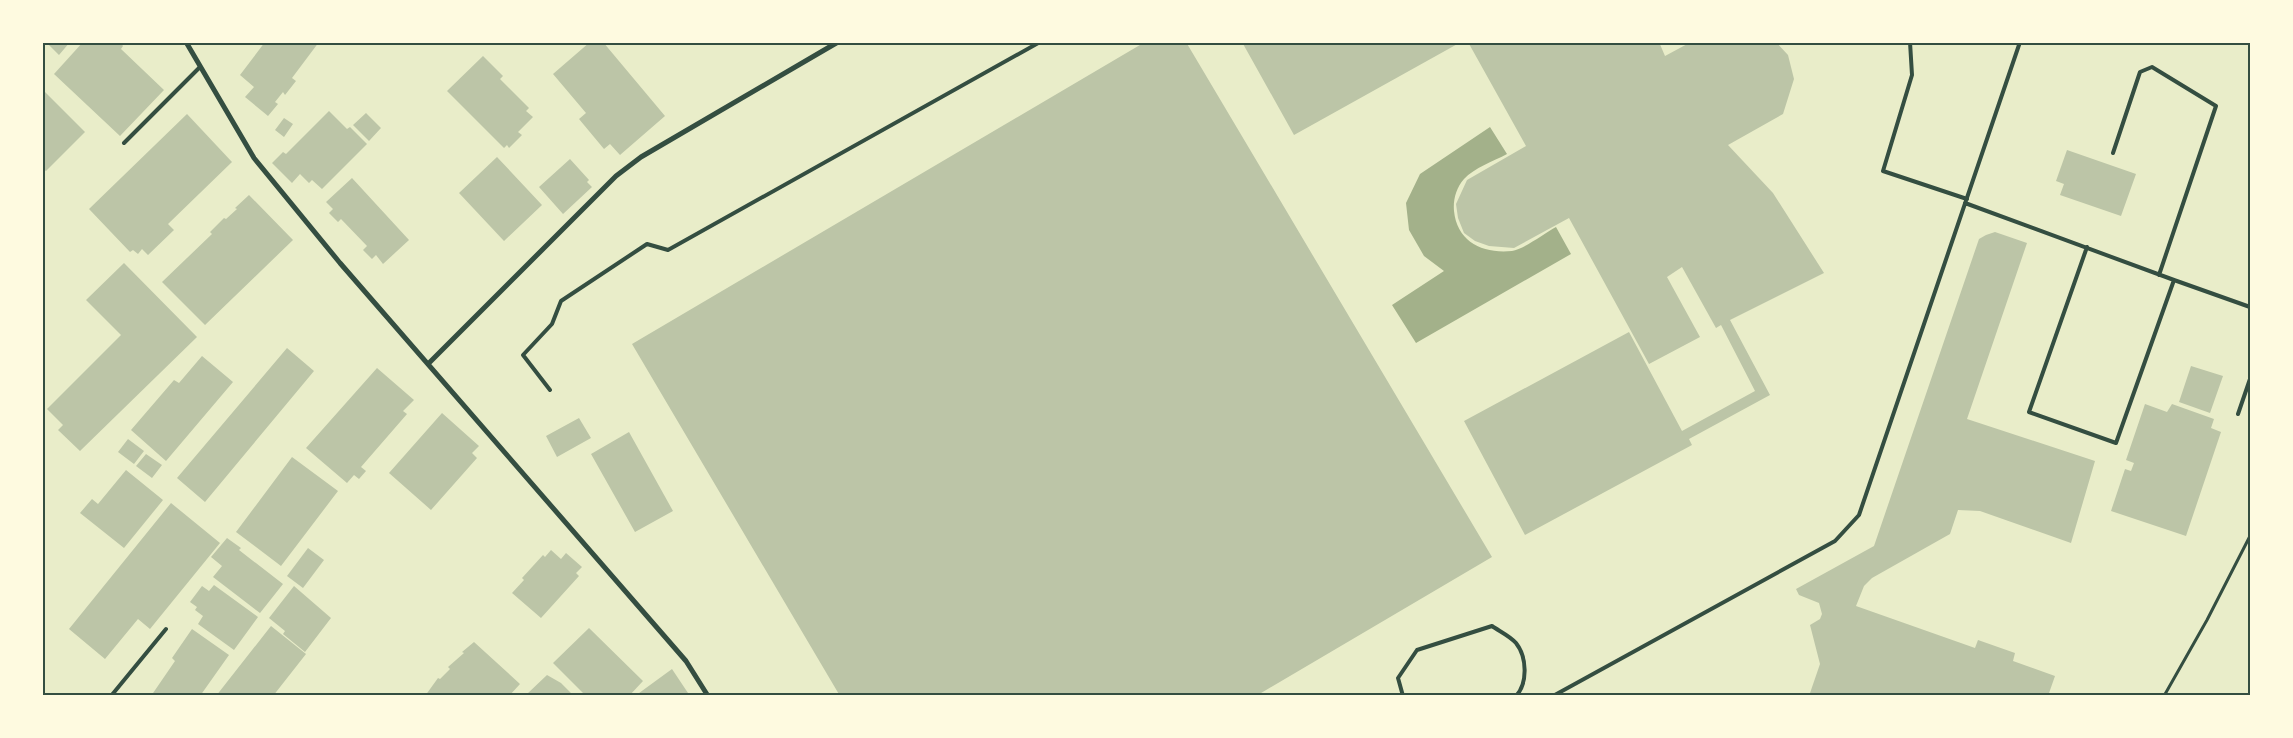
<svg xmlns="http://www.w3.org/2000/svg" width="2293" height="738" font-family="Figtree,sans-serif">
  <rect width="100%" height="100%" fill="#e9edc9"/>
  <path fill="#a3b18a" d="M1490 127 1507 154C1494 161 1474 168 1464 179 1456 188 1453 200 1454 211 1457 242 1483 254 1512 251 1524 249 1545 233 1556 227L1571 254 1416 343 1392 305 1444 271 1424 256 1409 230 1406 203 1420 174Z"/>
  <path fill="#bcc5a7" d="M46 42H70L59 55Z
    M83 42H120L123 46 121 49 164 90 120 136 54 74Z
    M265 42H319L292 78 296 81 285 95 283 92 275 102 278 104 268 116 245 97 254 87 240 75Z
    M590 42H603L665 116 620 155 610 144 604 149 579 119 586 113 553 74Z
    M1145 42H1186L1492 557 1256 696H840L632 344Z
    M1242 42H1461L1294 135Z
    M1468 42H1659L1665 56 1691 42H1776L1788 55 1794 79 1783 114 1728 145 1773 193 1824 273 1730 320 1770 395 1689 439 1692 445 1525 535 1464 421 1629 332 1682 431 1755 391 1721 325 1716 328 1682 267 1667 277 1700 337 1649 364 1569 218 1514 248 1489 246 1475 241 1464 233 1458 218 1456 204 1467 180 1526 146Z
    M483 56 503 76 500 79 529 108 526 111 533 117 518 132 522 135 509 148 507 145 504 148 447 91Z
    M42 89 85 132 46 171 42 168Z
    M329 111 347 129 350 127 367 144 322 189 312 180 309 183 300 174 292 183 272 163 283 152 286 154Z
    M366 113 381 128 369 141 353 125Z
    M187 114 232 162 168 224 174 230 148 255 142 249 138 254 133 250 130 252 89 209Z
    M284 118 293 124 284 137 275 130Z
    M2067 150 2136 174 2121 216 2060 195 2064 184 2056 181Z
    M497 157 542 205 504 241 459 193Z
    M570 159 589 180 587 182 592 187 563 214 539 187Z
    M352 178 409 240 383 264 376 255 372 259 363 250 367 246 341 219 338 222 329 213 333 209 326 202Z
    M249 195 293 240 205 325 162 282 212 234 210 232 224 218 226 219 237 209 235 208Z
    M1995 232 2027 243 1967 419 2095 461 2071 543 1980 511 1958 510 1950 534 1872 578 1864 586 1856 606 1975 648 1978 640 2015 653 2013 661 2055 676 2048 696H1809L1820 664 1810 625 1820 619 1822 614 1819 603 1799 595 1796 589 1874 546 1979 239 1986 235Z
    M124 263 197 337 80 451 58 430 63 425 47 409 121 335 86 300Z
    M287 348 314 371 205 502 177 478Z
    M202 356 233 382 166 461 131 430 174 380 179 383Z
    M2191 366 2223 376 2210 413 2179 402Z
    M377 368 414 400 403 411 407 414 361 467 366 471 359 479 354 475 347 483 306 448Z
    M2145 404 2167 412 2172 404 2214 419 2211 428 2221 432 2186 536 2111 511 2125 469 2131 471 2134 463 2126 460Z
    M442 413 479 446 472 453 477 458 431 510 389 473Z
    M579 418 591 438 557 457 546 436Z
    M629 432 673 511 635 532 591 454Z
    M128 439 144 451 134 464 118 452Z
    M146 454 162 465 152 478 136 466Z
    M292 457 338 491 281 566 236 532Z
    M126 470 163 500 124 548 80 513 92 499 98 504Z
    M171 503 220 543 150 629 138 619 105 659 69 629Z
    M227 538 241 548 239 550 283 584 260 613 213 577 222 566 211 557Z
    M308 548 324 560 303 588 287 576Z
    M551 550 561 559 566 553 582 567 576 573 579 576 541 618 512 593 524 580 522 578 543 555 545 557Z
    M214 585 258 617 234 650 198 624 203 616 195 610 197 607 190 602 202 586 209 591Z
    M294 586 331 618 305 652 283 634 285 631 269 618Z
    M271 626 306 654 273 696H216Z
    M589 628 643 681 629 696H586L553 663Z
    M192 629 229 655 200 696H151L175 661 172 658Z
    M474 642 520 684 509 696H425L438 678 440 679 450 669 448 667 464 653 462 652Z
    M672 669 690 696H635Z
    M547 675 561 683 574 696H528L527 694Z"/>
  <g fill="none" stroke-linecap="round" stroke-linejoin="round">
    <path stroke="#344e41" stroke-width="3" d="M2164 696 2207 620 2250 536"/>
    <path stroke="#344e41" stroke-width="4" d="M1910 42 1912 75 1883 171 1967 199
      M124 143 200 67
      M2113 153 2140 72 2152 67 2216 106 2159 275
      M1965 203 2174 280 2116 443 2029 412 2087 247
      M2174 280 2250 307
      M550 390 523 355 552 324 561 301 647 244 668 250 1040 42
      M2238 414 2250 379
      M111 696 166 629
      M1403 696 1398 678 1417 650 1492 626C1499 631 1510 636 1516 643 1527 657 1528 683 1516 696
      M1553 696 1835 541 1859 515 2020 42"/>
    <path stroke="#344e41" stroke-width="5" d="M186 42 254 158 340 263 686 661 708 696
      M428 364 616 176 641 157 838 42"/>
  </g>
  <rect width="2293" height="738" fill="none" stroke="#fefae0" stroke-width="88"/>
  <rect x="44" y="44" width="2205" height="650" fill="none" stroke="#344e41" stroke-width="2"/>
</svg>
